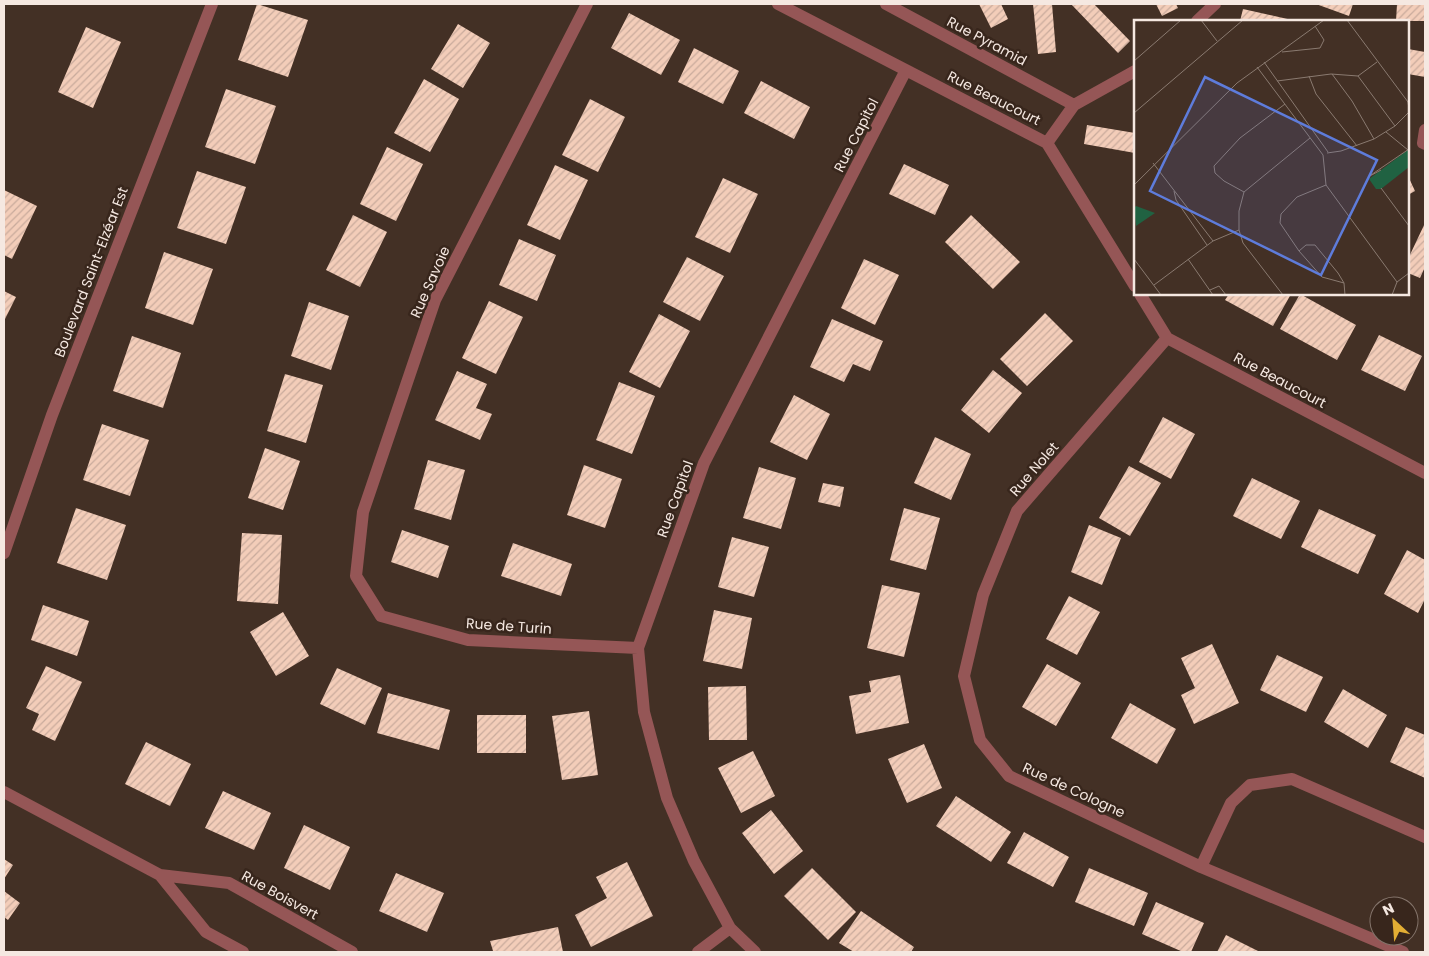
<svg xmlns="http://www.w3.org/2000/svg" width="1429" height="956" font-family="Poppins,sans-serif">
  <defs>
    <pattern id="building-hatch" width="6" height="6" patternUnits="userSpaceOnUse" patternTransform="scale(1.25)"><rect width="6" height="6" fill="#f3cdb9"/><path d="M-1 1l2-2M0 6l6-6M5 7l2-2" fill="none" stroke="#c9ab9c"/></pattern>
  </defs>
  <rect width="100%" height="100%" fill="#433025"/>
  <path fill="url(#building-hatch)" d="M257 4 308 20 288 77 238 60Z
    M979 4H1001L1008 19 991 28Z
    M1033 4H1052L1056 52 1038 54Z
    M1071 4H1094L1130 41 1118 53Z
    M1156 4H1176L1178 8 1162 16Z
    M1316 4H1353L1349 16Z
    M1397 4H1425V21H1396Z
    M1243 9 1292 20V21H1240Z
    M629 13 680 40 661 75 611 48Z
    M458 24 490 43 463 88 431 69Z
    M86 27 121 42 93 108 58 92Z
    M694 48 739 71 723 104 678 82Z
    M1408 49 1425 52V77L1408 74Z
    M424 79 459 99 430 152 394 133Z
    M761 81 810 107 794 139 744 113Z
    M226 89 276 106 255 164 205 147Z
    M590 99 625 117 598 172 562 155Z
    M1087 125 1135 133V153L1084 144Z
    M387 147 423 164 396 221 360 204Z
    M904 164 949 185 935 215 889 194Z
    M555 165 588 180 560 240 527 225Z
    M197 171 246 187 226 244 177 228Z
    M1408 176 1415 191 1408 195Z
    M723 178 758 194 730 253 695 237Z
    M4 190 37 206 12 259 4 255Z
    M353 215 387 232 360 287 326 270Z
    M971 215 1020 262 993 289 945 242Z
    M1425 223V267L1420 278 1408 273V259Z
    M519 239 556 255 537 301 499 285Z
    M164 252 213 269 193 325 145 308Z
    M687 257 724 276 700 321 663 302Z
    M864 259 899 275 875 325 841 308Z
    M4 291 16 297 4 321Z
    M1229 294H1291L1273 326 1225 300Z
    M1300 294 1356 325 1337 360 1280 329Z
    M489 301 523 317 496 374 462 358Z
    M309 302 349 316 331 370 291 356Z
    M1045 313 1073 341 1027 386 1000 359Z
    M659 314 690 331 660 388 629 372Z
    M832 319 883 341 870 371 853 364 844 382 810 367Z
    M1379 335 1422 356 1405 391 1361 370Z
    M132 336 181 353 163 408 113 391Z
    M993 370 1022 393 989 433 961 410Z
    M457 371 487 384 476 408 492 414 480 440 435 420Z
    M285 374 323 385 306 443 267 431Z
    M619 382 655 396 632 454 596 440Z
    M794 395 830 414 807 460 770 442Z
    M1163 417 1195 434 1171 479 1139 462Z
    M102 424 149 440 130 496 83 480Z
    M935 437 971 454 951 500 914 483Z
    M265 448 300 461 283 510 248 498Z
    M428 460 465 470 451 520 414 509Z
    M584 465 622 479 605 528 567 515Z
    M1129 466 1161 483 1130 536 1099 518Z
    M759 467 796 478 781 529 743 518Z
    M1252 478 1300 501 1281 539 1233 516Z
    M823 483 844 487 840 507 818 502Z
    M76 508 126 525 107 580 57 563Z
    M904 508 940 518 926 570 890 560Z
    M1319 509 1376 535 1358 574 1301 547Z
    M1089 525 1121 538 1102 585 1071 572Z
    M402 530 449 546 438 578 391 562Z
    M242 533 282 535 278 604 237 601Z
    M732 537 769 547 754 597 718 587Z
    M513 543 572 564 561 596 501 576Z
    M1407 550 1425 560V599L1418 613 1384 594Z
    M882 585 920 593 904 657 867 648Z
    M1069 596 1100 612 1077 655 1046 639Z
    M43 605 89 621 77 656 31 640Z
    M714 610 752 618 742 669 703 661Z
    M283 612 309 656 276 676 250 632Z
    M1212 644 1239 703 1194 724 1181 695 1195 688 1181 658Z
    M1277 655 1323 677 1306 712 1260 690Z
    M1047 664 1081 683 1056 726 1022 707Z
    M46 666 82 682 55 741 32 730 39 714 26 708Z
    M337 668 382 688 365 725 320 704Z
    M900 675 909 723 856 734 849 696 871 692 869 681Z
    M746 686 747 740H709L708 687Z
    M1343 689 1387 715 1368 748 1324 722Z
    M388 693 450 710 439 750 377 733Z
    M1130 703 1176 729 1157 764 1111 738Z
    M589 711 598 775 562 780 552 716Z
    M477 715H526V753H477Z
    M1406 727 1425 735V778L1390 762Z
    M146 742 191 764 170 806 125 784Z
    M924 744 942 788 907 803 888 759Z
    M753 751 775 796 741 813 718 768Z
    M223 791 271 813 254 850 205 828Z
    M956 796 1011 832 991 862 936 826Z
    M771 810 803 851 774 874 742 833Z
    M304 825 350 847 330 890 284 868Z
    M1024 832 1069 857 1053 887 1007 863Z
    M4 859 13 865 4 879Z
    M627 862 653 916 591 947 575 915 607 898 596 877Z
    M812 868 856 912 828 940 784 896Z
    M1089 868 1148 893 1134 926 1075 902Z
    M396 873 444 893 427 932 379 911Z
    M4 891 20 903 8 920 4 917Z
    M1156 902 1204 923 1191 952H1183L1142 934Z
    M861 911 914 947 911 952H854L839 943Z
    M558 927 563 952H489L493 951 490 941Z
    M1226 935 1260 952H1217Z"/>
  <g fill="none" stroke-linecap="round" stroke-linejoin="round">
    <path stroke="#955656" stroke-width="12" d="M587 4 435 300 363 512 356 576 381 616 468 640 638 648
      M778 4 1047 143 1135 286
      M886 4 1074 105
      M1197 21 1215 4
      M1425 130 1423 143 1425 144
      M1047 143 1074 105 1135 71
      M1140 294 1167 338 1425 473
      M1167 338 1017 511 983 595 964 676 980 740 1009 776 1201 867 1231 803 1250 785 1292 779 1425 837
      M4 792 160 875 229 883 352 952
      M1201 867 1403 952
      M160 875 206 932 243 952
      M698 952 730 928
      M755 952 730 928 694 861 667 798 644 712 638 648 704 463 906 70"/>
    <path stroke="#955656" stroke-width="12" d="M4 553 52 415 212 4"/>
  </g>
  <g text-anchor="middle" stroke-width="5" stroke-linejoin="round" paint-order="stroke">
    <g font-size="14" fill="#f5e8e1" stroke="#38261c">
      <text transform="translate(987 41) rotate(28)" y="5">Rue Pyramid</text>
      <text transform="translate(994 98) rotate(27)" y="5">Rue Beaucourt</text>
      <text transform="translate(856 135) rotate(-63)" y="5">Rue Capitol</text>
      <text transform="translate(91 272) rotate(-69)" y="5">Boulevard Saint-Elzéar Est</text>
      <text transform="translate(430 282) rotate(-66)" y="5">Rue Savoie</text>
      <text transform="translate(1280 380) rotate(28)" y="5">Rue Beaucourt</text>
      <text transform="translate(1034 469) rotate(-49)" y="5">Rue Nolet</text>
      <text transform="translate(675 499) rotate(-70)" y="5">Rue Capitol</text>
      <text transform="translate(509 626) rotate(4)" y="5">Rue de Turin</text>
      <text transform="translate(1074 790) rotate(25)" y="5">Rue de Cologne</text>
      <text transform="translate(280 895) rotate(29)" y="5">Rue Boisvert</text>
    </g>
  </g>
  <g transform="translate(1134 20)">
    <rect width="275" height="275" fill="#433025"/>
    <path d="M275 129V147L247 169H242L235 159ZM2 186 21 193 2 206 0 188Z" fill="#206242"/>
    <path fill="none" stroke="#8a7a70" stroke-width="1" d="M67 0 83 21M213 0 274 82 275 89M148 32 186 28 190 20 181 6M0 41 47 0M130 42 194 132M123 47 189 135 192 165 263 262M198 54 218 81 240 119M175 56 182 74 223 126M224 56 261 106M143 61 197 54 224 56 243 42M0 93 109 0M252 112 274 130M193 133 207 131 240 119 261 106 275 92M19 143 79 221M247 150 234 157 275 129M0 165 103 63 190 0M192 165 163 177 147 194 146 203 165 231 172 225H181L204 253 210 263 211 275M247 168 275 206M40 171 42 180 73 225M110 172 90 161 81 153 80 146 106 118 151 84M165 231 188 257 210 263M0 239 27 275M54 239 79 275M20 265 79 221 105 210M76 270 85 266 92 275M149 275 109 223 105 210V191L110 172 176 118M258 275 263 262 275 253"/>
    <path fill="#5e7cdb" fill-opacity="0.15" stroke="#5e7cdb" stroke-width="2.5" d="M71 57 243 140 187 255 16 171Z"/>
    <rect width="275" height="275" fill="none" stroke="#f5e8e1" stroke-width="2.5"/>
  </g>
  <rect width="1429" height="956" fill="none" stroke="#f5e8e1" stroke-width="10"/>
  <g transform="translate(1394 921) rotate(334)"><circle r="24" fill="#38261c" stroke="#84746b"/>
  <path d="M0-4L9 19L0 12L-9 19Z" fill="#e3ae34"/>
  <text y="-8" font-size="14" font-weight="bold" text-anchor="middle" fill="#f5e8e1">N</text>
  </g>
</svg>
